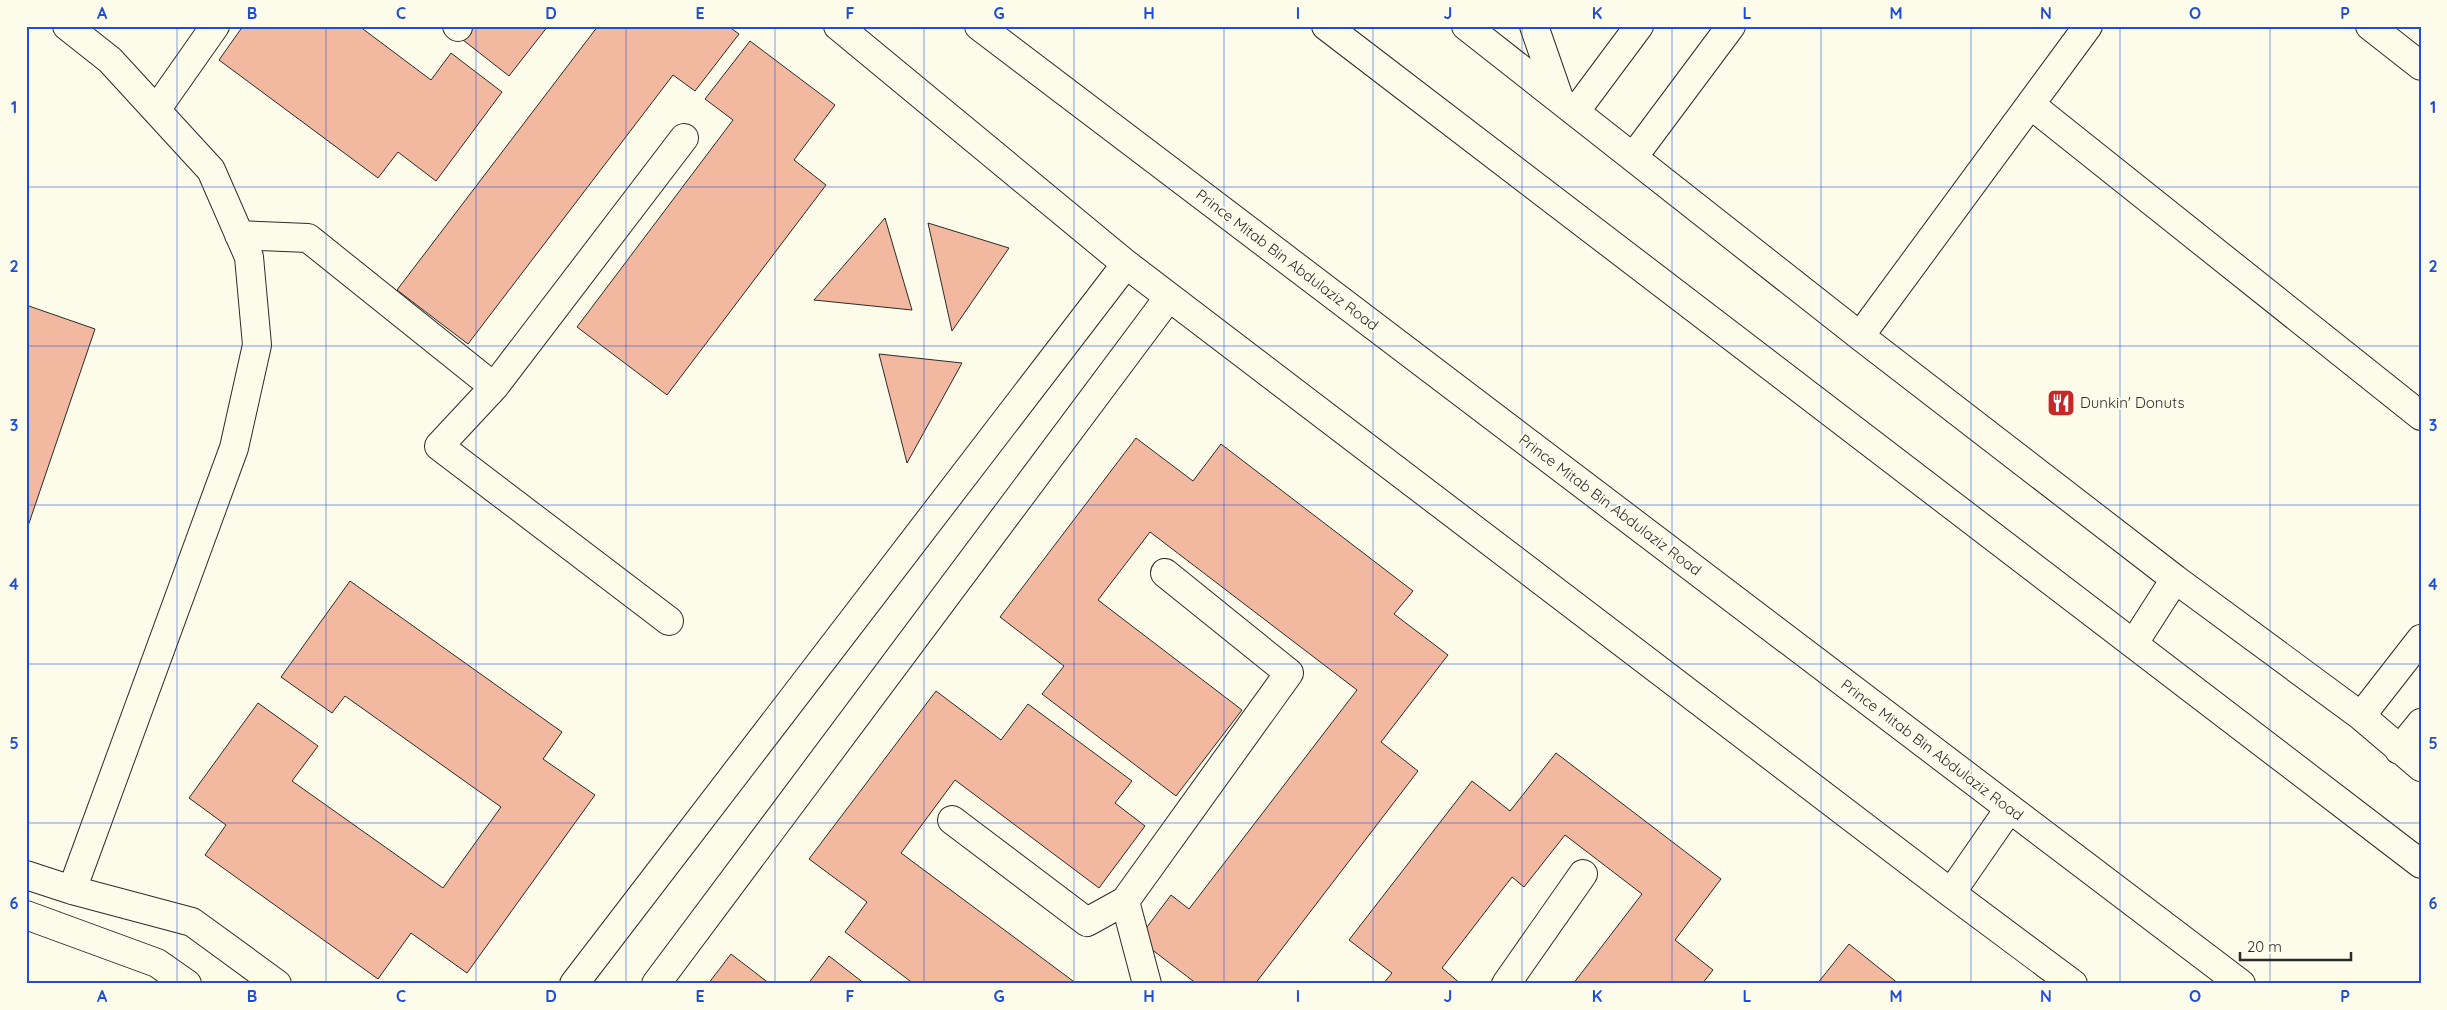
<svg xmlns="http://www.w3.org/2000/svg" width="2447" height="1010" font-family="Quicksand,sans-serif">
  <rect width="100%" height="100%" fill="#fdfbea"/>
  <path fill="#f2b8a0" stroke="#2b2b2b" d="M243 26H359L431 80 451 53 502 92 436 181 398 152 378 178 219 60Z
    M473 26H548L509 76 463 40Z
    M598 26H728L739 34 695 91 673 75 468 344 397 290Z
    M750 41 835 105 794 160 826 185 667 395 577 327 733 120 705 99Z
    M885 218 912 310 814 300Z
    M928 223 1009 248 952 331Z
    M26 305 95 329 26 532Z
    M879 354 962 363 907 463Z
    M1136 438 1193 481 1221 444 1413 591 1394 614 1448 655 1381 742 1418 771 1255 984H1197L1138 939 1171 895 1189 909 1357 690 1150 532 1098 600 1242 710 1176 796 1042 694 1064 666 1000 617Z
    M350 581 562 732 543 759 595 795 467 973 411 933 378 979 205 855 226 825 189 798 258 703 318 746 292 781 443 888 501 807 345 696 332 713 281 677Z
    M936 691 1001 740 1028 704 1132 781 1115 803 1145 826 1099 888 955 780 901 853 1077 984H914L845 932 867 902 809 859Z
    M1556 753 1721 879 1675 940 1713 970 1702 984H1573L1642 894 1565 835 1524 887 1512 877 1442 968 1461 984H1383L1392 973 1349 940 1472 781 1510 811Z
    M1849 944 1899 984H1817Z
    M731 954 770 984H708Z
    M829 956 865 984H808Z"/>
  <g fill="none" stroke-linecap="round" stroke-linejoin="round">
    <defs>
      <path id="minor" d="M67 26 110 60 211 170 249 257 257 345 234 448 72 890
        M457 26 458 27
        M838 26 1126 264 1951 893 2073 984
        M1466 26 1860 336 2175 579 2361 716 2421 767
        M1534 26 1559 98
        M2370 26 2421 66
        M2031 105 2421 416
        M156 110 215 26
        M1575 112 1639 26
        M1634 156 1731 26
        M239 235 308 238 494 387
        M1860 336 2088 26
        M669 621 439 446 494 387 684 138
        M2134 643 2175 579
        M2361 716 2421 639
        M2399 750 2421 723
        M952 820 1087 922 1125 901
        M26 875 72 890 192 922 277 984
        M1951 893 2009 809
        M26 915 157 963 187 984
        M574 984 1126 264
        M656 984 1169 297
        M1147 984 1125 901 1289 673 1165 573
        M1506 984 1583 874"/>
      <path id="major" d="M979 26 2241 984
        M1326 26 2421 864"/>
    </defs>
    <use href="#minor" stroke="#2b2b2b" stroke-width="30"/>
    <use href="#major" stroke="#2b2b2b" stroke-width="30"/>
    <use href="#minor" stroke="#fdfbea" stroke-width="28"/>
    <use href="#major" stroke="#fdfbea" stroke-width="28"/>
  </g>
  <path fill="none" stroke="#1d4ed8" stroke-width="1" stroke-opacity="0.55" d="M177 26V984M326 26V984M476 26V984M626 26V984M775 26V984M924 26V984M1074 26V984M1224 26V984M1373 26V984M1522 26V984M1672 26V984M1821 26V984M1971 26V984M2120 26V984M2270 26V984M26 187H2421M26 346H2421M26 505H2421M26 664H2421M26 823H2421"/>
  <defs>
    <symbol id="restaurant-square" viewBox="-11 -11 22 22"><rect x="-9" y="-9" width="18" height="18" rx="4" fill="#c62828" stroke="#fdfbea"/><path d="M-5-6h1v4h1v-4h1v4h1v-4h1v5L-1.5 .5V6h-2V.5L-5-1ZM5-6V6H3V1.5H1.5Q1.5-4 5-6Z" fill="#fff"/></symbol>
  </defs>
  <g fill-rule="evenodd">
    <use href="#restaurant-square" x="2045" y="387" width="32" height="32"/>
  </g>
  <g text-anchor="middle" stroke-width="4" stroke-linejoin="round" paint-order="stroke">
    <g font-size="15" fill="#2b2b2b" stroke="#fdfbea">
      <text transform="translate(1287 260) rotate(37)" y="5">Prince Mitab Bin Abdulaziz Road</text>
      <text transform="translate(1610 505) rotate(37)" y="5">Prince Mitab Bin Abdulaziz Road</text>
      <text transform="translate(1932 750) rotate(37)" y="5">Prince Mitab Bin Abdulaziz Road</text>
    </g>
    <g font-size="15" fill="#2b2b2b" stroke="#fdfbea" text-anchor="start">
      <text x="2080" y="408">Dunkin' Donuts</text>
    </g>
  </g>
  <rect width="2447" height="1010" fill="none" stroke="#fdfbea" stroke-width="55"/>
  <path d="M2240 952v8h111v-8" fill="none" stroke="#2b2b2b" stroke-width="2.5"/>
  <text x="2247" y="952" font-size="15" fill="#2b2b2b" stroke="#fdfbea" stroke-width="4" paint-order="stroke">20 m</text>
  <rect x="28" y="28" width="2392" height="954" fill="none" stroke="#1d4ed8" stroke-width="2"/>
  <g font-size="16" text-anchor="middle" font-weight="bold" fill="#1d4ed8">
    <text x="102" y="19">A</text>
    <text x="252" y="19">B</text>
    <text x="401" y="19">C</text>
    <text x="551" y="19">D</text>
    <text x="700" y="19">E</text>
    <text x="850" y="19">F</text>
    <text x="999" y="19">G</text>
    <text x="1149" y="19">H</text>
    <text x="1298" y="19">I</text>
    <text x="1448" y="19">J</text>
    <text x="1597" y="19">K</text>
    <text x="1747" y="19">L</text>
    <text x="1896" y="19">M</text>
    <text x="2046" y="19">N</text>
    <text x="2195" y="19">O</text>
    <text x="2345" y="19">P</text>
    <text x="14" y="113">1</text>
    <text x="2433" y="113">1</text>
    <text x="14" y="272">2</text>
    <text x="2433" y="272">2</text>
    <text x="14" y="431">3</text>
    <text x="2433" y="431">3</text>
    <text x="14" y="590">4</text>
    <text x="2433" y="590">4</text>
    <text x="14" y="749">5</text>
    <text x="2433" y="749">5</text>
    <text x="14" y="909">6</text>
    <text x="2433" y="909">6</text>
    <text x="102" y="1002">A</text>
    <text x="252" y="1002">B</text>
    <text x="401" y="1002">C</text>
    <text x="551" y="1002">D</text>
    <text x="700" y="1002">E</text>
    <text x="850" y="1002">F</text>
    <text x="999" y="1002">G</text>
    <text x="1149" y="1002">H</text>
    <text x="1298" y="1002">I</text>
    <text x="1448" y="1002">J</text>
    <text x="1597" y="1002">K</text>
    <text x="1747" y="1002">L</text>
    <text x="1896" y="1002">M</text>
    <text x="2046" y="1002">N</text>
    <text x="2195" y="1002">O</text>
    <text x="2345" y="1002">P</text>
  </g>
</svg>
